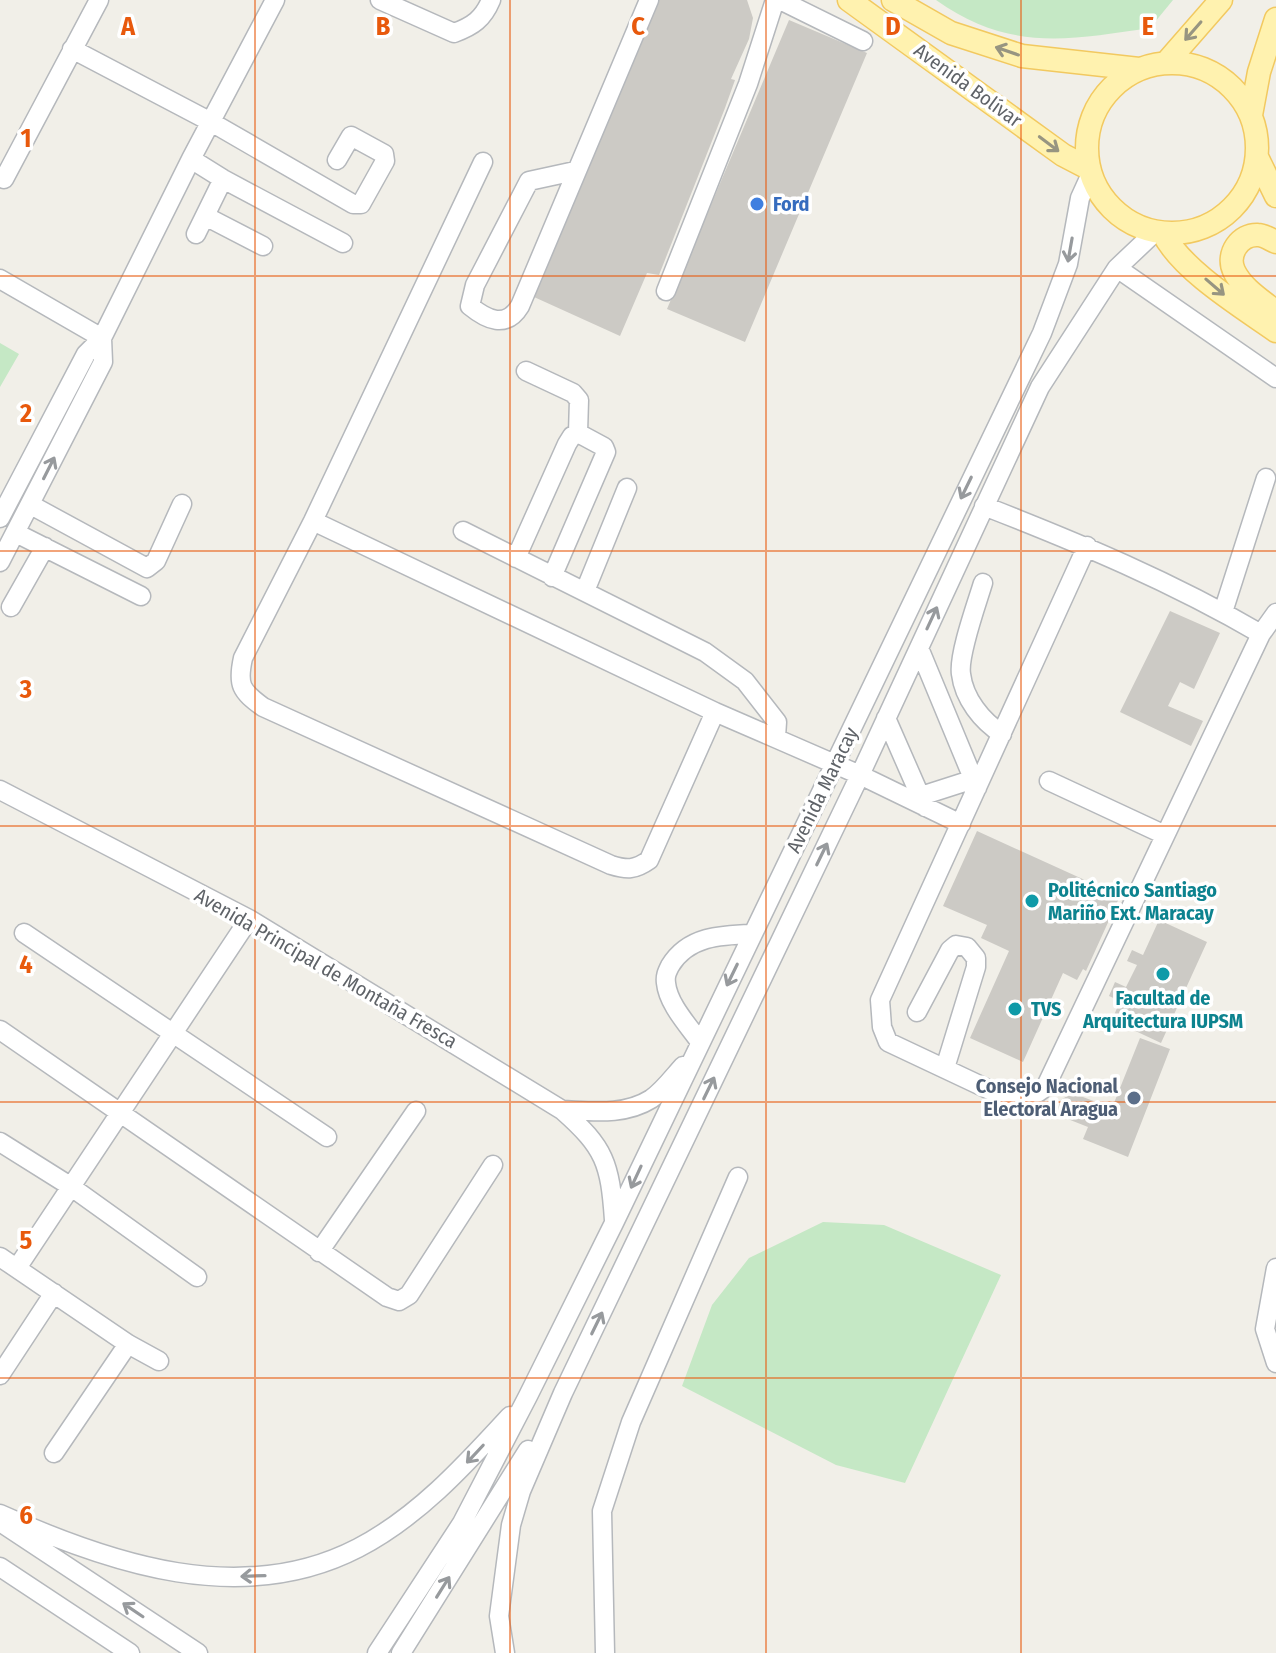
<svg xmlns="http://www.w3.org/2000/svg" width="1276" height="1653" font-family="'Fira Sans Condensed',sans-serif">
  <rect width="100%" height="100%" fill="#f1efe8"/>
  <path fill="#c5e8c5" d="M936 0H1173L1150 28C1068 40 1009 52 936 0Z
    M0 343 19 354 0 387Z
    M823 1222 884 1225 1001 1275 905 1483 836 1465 682 1386 712 1305 749 1258Z"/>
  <path fill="#cccac5" d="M656 0H747L753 18 749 39 731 79 735 80 725 108 659 275 647 273 620 336 534 297Z
    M789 20 867 53 745 342 667 309Z
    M1170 611 1220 633 1194 689 1180 682 1168 706 1203 721 1191 746 1120 712Z
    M977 831 1120 896 1086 971 1083 969 1077 980 1063 973 1023 1062 970 1038 1009 951 981 938 987 925 943 906Z
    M1159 920 1207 942 1161 1043 1112 1020 1120 1001 1109 996 1115 982 1126 987 1137 965 1127 961 1132 950 1143 955Z
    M1140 1038 1170 1049 1128 1157 1083 1139 1088 1127 1055 1114 1061 1100 1067 1096 1071 1086 1077 1089 1075 1094 1112 1108Z"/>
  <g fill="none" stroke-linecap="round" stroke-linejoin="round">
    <defs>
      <path id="minor" d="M380 0 454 33C473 26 483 19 491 0
        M780 0 863 41
        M72 49 211 122 353 204H361L385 161 384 154 351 136 337 160
        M191 159 223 179 343 243
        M483 162 313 521 243 658C237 685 241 691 263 707L611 865C627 870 635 870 649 860L715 712
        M575 171 529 181 475 285 470 306C487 320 506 329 520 306L649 0
        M4 179 99 0
        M205 216 263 246
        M196 234 223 179
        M1117 268 1276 378
        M0 279 102 338
        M666 291 748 84 775 0
        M526 371 573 393 579 400 578 433
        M31 505 147 568 156 561 182 504
        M984 506C1079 543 1172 582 1261 634L1046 1086C1035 1097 1025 1099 1009 1099L888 1042 882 1027 880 1000 1087 546
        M0 518 86 354 102 338 191 159 275 0
        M313 521 715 712 860 775 961 824
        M463 531 705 652 745 681 777 722 776 737
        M16 533 141 596
        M516 558 567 444 572 436 578 433 604 447 606 452 552 577
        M0 562 103 362 102 338
        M983 583C977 603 958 655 961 674 964 699 982 721 1002 734
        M585 591 627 488
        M11 607 45 547
        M1223 612 1266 478
        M1261 634 1276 613
        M919 648 977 788
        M886 718 925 807
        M1049 781 1165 835
        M0 790 249 919 562 1110C605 1148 610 1163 614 1220
        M921 796 974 779
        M24 933 327 1137
        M917 1012 950 950 956 945 967 947 976 958V967L945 1068
        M0 1030 387 1297 399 1301 409 1295 493 1165
        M700 1042C688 1025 668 1004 666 983 665 976 667 972 670 966 688 936 721 935 752 934
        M562 1110C591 1111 624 1116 651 1099 663 1091 673 1077 683 1066
        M0 1142 70 1186 197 1277
        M319 1252 416 1111
        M0 1257 128 1344 159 1361
        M17 1268 249 919
        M1276 1268 1265 1329 1276 1363
        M0 1375 54 1293
        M54 1453 128 1344
        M0 1514C111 1564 242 1608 358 1548 418 1517 465 1465 510 1416
        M3 1524 198 1653
        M0 1567 130 1653
        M377 1653 462 1523 528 1396 614 1223 1042 333 1068 264 1080 198 1090 176
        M401 1653 528 1450
        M505 1653 499 1616 511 1525 521 1491 563 1393 860 775 1040 387 1117 268 1155 232
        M605 1653 602 1511 631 1422 738 1177"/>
      <path id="major" d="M849 0 1063 155 1088 168
        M893 0 951 33 1022 56 1139 69
        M1087 148a85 85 0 1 1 170 0a85 85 0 1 1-170 0Z
        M1166 63 1221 0
        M1251 115 1259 72 1276 19
        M1257 157 1276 196
        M1163 233C1181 270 1242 307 1276 331
        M1276 242C1271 240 1264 235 1258 235 1240 234 1226 254 1234 271 1242 288 1261 300 1276 312"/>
    </defs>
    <use href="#minor" stroke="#b5b8bc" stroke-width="21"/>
    <use href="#major" stroke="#f2c960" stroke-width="25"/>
    <use href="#minor" stroke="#fff" stroke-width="18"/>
    <use href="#major" stroke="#fff2af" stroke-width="22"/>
  </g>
  <defs><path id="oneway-shaft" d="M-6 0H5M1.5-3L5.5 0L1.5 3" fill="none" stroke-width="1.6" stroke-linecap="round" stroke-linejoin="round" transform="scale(2)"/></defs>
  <g stroke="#979581">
    <use href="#oneway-shaft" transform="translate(1193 31) rotate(131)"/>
    <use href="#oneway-shaft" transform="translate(1007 51) rotate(-161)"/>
    <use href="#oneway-shaft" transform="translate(1049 144) rotate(37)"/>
    <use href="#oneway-shaft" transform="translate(1215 287) rotate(41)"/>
  </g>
  <g stroke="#979a9d">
    <use href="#oneway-shaft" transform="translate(1070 250) rotate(100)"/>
    <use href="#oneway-shaft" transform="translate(49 468) rotate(-63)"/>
    <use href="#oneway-shaft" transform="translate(966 488) rotate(116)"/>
    <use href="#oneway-shaft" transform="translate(932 618) rotate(-65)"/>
    <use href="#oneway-shaft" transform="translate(822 854) rotate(-64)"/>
    <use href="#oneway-shaft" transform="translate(732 975) rotate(116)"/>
    <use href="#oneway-shaft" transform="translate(709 1088) rotate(-64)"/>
    <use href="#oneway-shaft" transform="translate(636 1177) rotate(115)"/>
    <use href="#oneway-shaft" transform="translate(597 1323) rotate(-64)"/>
    <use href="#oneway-shaft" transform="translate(475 1454) rotate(133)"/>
    <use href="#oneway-shaft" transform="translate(253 1576) rotate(178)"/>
    <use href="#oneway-shaft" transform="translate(443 1587) rotate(-58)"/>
    <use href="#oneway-shaft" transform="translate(133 1610) rotate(-146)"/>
  </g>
  <path fill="none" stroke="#e8590c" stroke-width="2" stroke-opacity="0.55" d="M255 0V1653M510 0V1653M766 0V1653M1021 0V1653M0 276H1276M0 551H1276M0 826H1276M0 1102H1276M0 1378H1276"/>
  <circle fill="#3f7fe0" stroke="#fff" stroke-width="3" cx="757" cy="204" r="8"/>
  <g fill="#0f9aa8" stroke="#fff" stroke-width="3">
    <circle cx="1032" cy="901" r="8"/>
    <circle cx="1163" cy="974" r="8"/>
    <circle cx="1015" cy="1009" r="8"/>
  </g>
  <circle fill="#5c6f8a" stroke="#fff" stroke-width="3" cx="1134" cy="1098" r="8"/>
  <g text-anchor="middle" stroke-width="7" stroke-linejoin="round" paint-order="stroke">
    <g font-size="20" fill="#5f6368" stroke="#fff">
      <text transform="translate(968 85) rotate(36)" y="7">Avenida Bolívar</text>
      <text transform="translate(822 790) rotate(-64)" y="7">Avenida Maracay</text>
      <text transform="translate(326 968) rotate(30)" y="7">Avenida Principal de Montaña Fresca</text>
    </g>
    <g font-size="20" font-weight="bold" fill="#366cbe" stroke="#fff" text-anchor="start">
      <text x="773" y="211">Ford</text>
    </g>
    <g font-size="20" font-weight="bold" fill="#0d838f" stroke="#fff" text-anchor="start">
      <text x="1048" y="897">Politécnico Santiago<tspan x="1048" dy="23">Mariño Ext. Maracay</tspan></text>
      <text x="1163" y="1005" text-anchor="middle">Facultad de<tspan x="1163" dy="23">Arquitectura IUPSM</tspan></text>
      <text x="1031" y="1016">TVS</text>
    </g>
    <g font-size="20" font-weight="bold" fill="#4e5e75" stroke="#fff" text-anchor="end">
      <text x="1118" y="1093">Consejo Nacional<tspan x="1118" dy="23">Electoral Aragua</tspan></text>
    </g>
  </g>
  <g font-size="26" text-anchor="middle" font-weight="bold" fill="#e8590c" stroke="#fff" stroke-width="7" stroke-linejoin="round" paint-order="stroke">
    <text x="128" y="35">A</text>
    <text x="383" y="35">B</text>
    <text x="638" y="35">C</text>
    <text x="893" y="35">D</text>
    <text x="1148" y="35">E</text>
    <text x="26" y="147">1</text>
    <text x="26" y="422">2</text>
    <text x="26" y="698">3</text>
    <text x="26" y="973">4</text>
    <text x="26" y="1249">5</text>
    <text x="26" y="1524">6</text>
  </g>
</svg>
